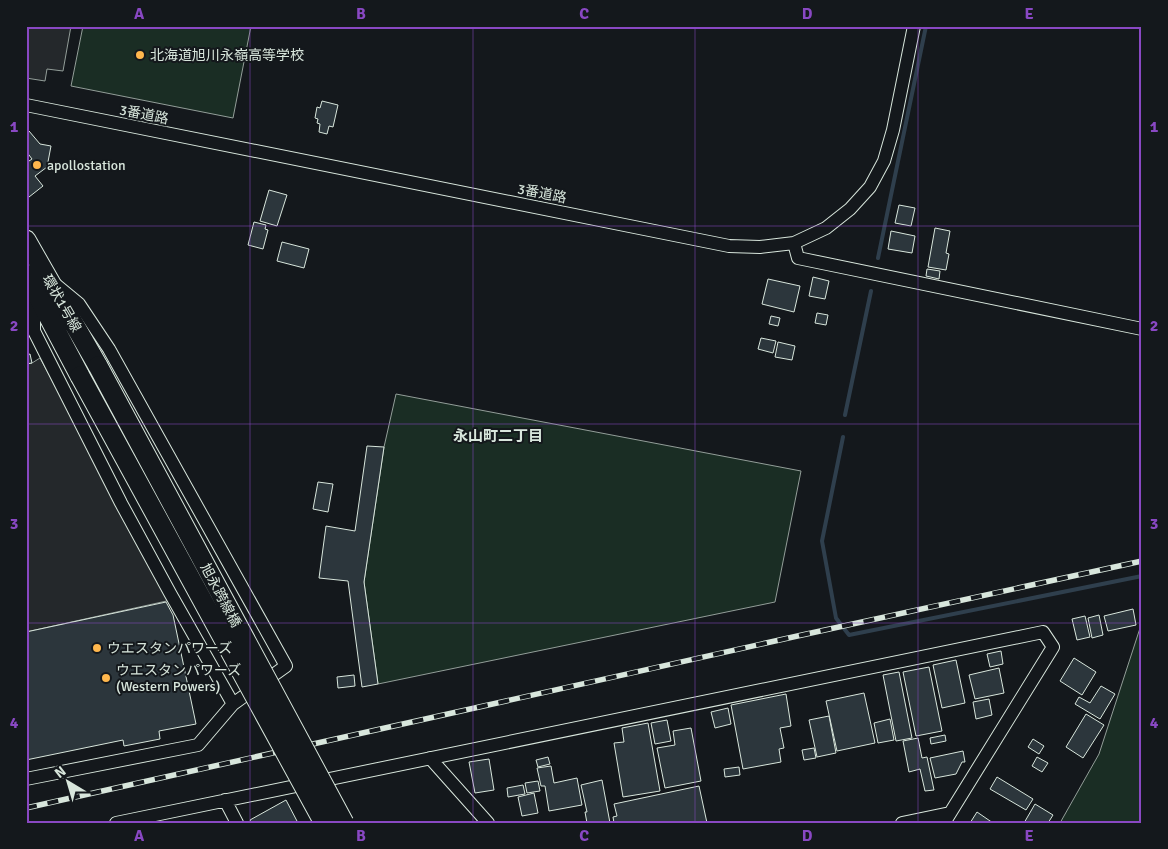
<svg xmlns="http://www.w3.org/2000/svg" width="1168" height="849" font-family="Signika,'Noto Sans JP',sans-serif">
  <rect width="100%" height="100%" fill="#14181c"/>
  <path fill="#1a2d24" stroke="#939e99" d="M83 26H251L233 118 71 86Z
    M396 394 801 471 775 602 378 684 364 582 384 447Z
    M1142 622V823H1060L1099 754Z"/>
  <path fill="#24282b" stroke="#939e99" d="M26 26H71L63 71 47 69 45 81 26 78Z
    M40 358 171 600 26 632V364L32 363Z"/>
  <g fill="none" stroke-linecap="round" stroke-linejoin="round">
    <path stroke="#2f3f4d" stroke-width="4" d="M878 258 926 26
      M845 415 871 291
      M843 437 822 541 836 618 849 635 1142 576"/>
  </g>
  <path fill="#2c363c" stroke="#d8e6dc" d="M322 101 338 105 333 127 329 126 327 134 319 132 320 124 317 123 318 119 315 118 317 107 320 108Z
    M26 130 29 131 40 144 51 146 47 167 35 176 43 186 29 197 26 194V163L32 159 26 151Z
    M269 190 287 195 277 226 260 221Z
    M899 205 915 208 911 226 895 223Z
    M254 222 266 225 265 229 268 230 263 249 248 245Z
    M935 228 950 231 946 253 949 254 946 270 928 267Z
    M891 231 915 236 912 253 888 249Z
    M282 242 309 249 304 268 277 261Z
    M927 269 940 271 939 279 926 276Z
    M813 277 829 281 825 299 809 296Z
    M768 279 800 286 794 312 762 304Z
    M817 313 828 315 826 325 815 323Z
    M771 316 780 318 778 326 769 324Z
    M761 338 776 341 773 353 758 349Z
    M778 342 795 346 792 360 775 357Z
    M30 354 32 363 26 364V355Z
    M367 446 384 447 364 582 378 684 362 687 348 581 319 578 326 526 355 531Z
    M318 482 333 484 328 512 313 509Z
    M166 602 173 615 196 724 159 731 160 739 124 746 123 740 26 760V632Z
    M1133 609 1136 625 1108 631 1104 616Z
    M1099 615 1103 635 1092 638 1088 618Z
    M1085 616 1090 637 1077 640 1072 619Z
    M1001 651 1003 664 990 667 987 654Z
    M1074 658 1096 672 1082 695 1060 681Z
    M956 660 965 703 942 708 933 665Z
    M929 667 942 731 916 736 903 672Z
    M999 668 1004 693 975 699 969 675Z
    M899 672 912 738 896 741 883 675Z
    M354 675 355 686 338 688 337 677Z
    M1101 686 1115 694 1100 719 1075 704 1079 697 1090 703Z
    M864 693 875 743 837 751 826 701Z
    M786 694 791 726 780 728 784 748 779 749 781 762 743 769 731 705Z
    M989 699 992 715 976 719 973 702Z
    M728 708 731 724 715 728 711 712Z
    M1086 714 1104 725 1083 758 1066 747Z
    M829 716 836 753 817 757 809 720Z
    M890 719 894 740 878 743 874 723Z
    M667 720 671 741 655 744 651 723Z
    M648 723 660 791 623 797 614 743 624 742 622 728Z
    M691 728 701 781 665 788 657 748 675 745 673 731Z
    M945 735 946 741 931 744 930 738Z
    M918 738 922 758 927 757 934 790 925 791 920 769 909 772 903 741Z
    M1033 739 1044 746 1039 754 1028 747Z
    M814 748 816 758 804 760 802 750Z
    M963 751 965 762H962L956 774 935 778 930 758Z
    M548 757 550 764 538 767 536 760Z
    M1037 757 1048 763 1042 772 1032 766Z
    M489 759 494 790 475 793 469 762Z
    M551 766 554 783 577 778 582 805 549 811 545 786H541L537 768Z
    M739 767 740 775 725 777 724 769Z
    M997 777 1033 799 1026 810 990 789Z
    M602 780 610 823H587L585 812H587L581 785Z
    M538 781 540 791 527 793 525 783Z
    M523 785 525 794 508 797 507 788Z
    M699 786 707 823H614L613 817 617 816 614 804Z
    M534 793 538 813 522 816 518 797Z
    M286 800 298 823H252L250 820Z
    M1035 804 1053 815 1048 823H1024Z
    M977 812 993 823H970Z"/>
  <g fill="none" stroke-linecap="round" stroke-linejoin="round">
    <defs>
      <path id="minor" d="M26 105 729 246 760 247 794 243 826 228 850 209 870 187 884 161 893 130 914 26
        M794 243 798 258 1142 329
        M34 294V331L121 503 170 593 233 704
        M430 758 488 823
        M26 779 198 745 233 704 286 666 109 349 79 304 56 285
        M225 800 237 823
        M116 823 1043 632 1053 647 944 823
        M902 823 950 813"/>
      <path id="primary" d="M26 240 98 366
        M26 274 80 376"/>
    </defs>
    <use href="#minor" stroke="#d8e6dc" stroke-width="14"/>
    <use href="#primary" stroke="#d8e6dc" stroke-width="21"/>
    <use href="#minor" stroke="#14181c" stroke-width="12"/>
    <use href="#primary" stroke="#14181c" stroke-width="19"/>
    <defs>
      <path id="rail" d="M26 808 802 635 1142 561"/>
    </defs>
    <use href="#rail" stroke="#d8e6dc" stroke-width="5.5"/>
    <use href="#rail" stroke="#14181c" stroke-width="4" stroke-dasharray="11" stroke-linecap="butt"/>
    <defs>
      <path id="primary-bridge" d="M98 366 344 823
        M80 376 324 823"/>
    </defs>
    <use href="#primary-bridge" stroke="#d8e6dc" stroke-width="21" stroke-linecap="butt"/>
    <use href="#primary-bridge" stroke="#14181c" stroke-width="19"/>
  </g>
  <path fill="none" stroke="#8948c3" stroke-width="1" stroke-opacity="0.55" d="M250 26V823M473 26V823M695 26V823M918 26V823M26 226H1142M26 424H1142M26 623H1142"/>
  <g fill="#ffb74d" stroke="#14181c" stroke-width="2">
    <circle cx="140" cy="55" r="5"/>
    <circle cx="37" cy="165" r="5"/>
    <circle cx="97" cy="648" r="5"/>
    <circle cx="106" cy="678" r="5"/>
  </g>
  <g text-anchor="middle" stroke-width="4" stroke-linejoin="round" paint-order="stroke">
    <g font-size="14" fill="#d8e6dc" stroke="#14181c" text-anchor="start">
      <text x="150" y="60">北海道旭川永嶺高等学校</text>
      <text x="47" y="170">apollostation</text>
      <text x="107" y="653">ウエスタンパワーズ</text>
      <text x="116" y="675">ウエスタンパワーズ<tspan x="116" dy="16">(Western Powers)</tspan></text>
    </g>
    <g font-size="14" fill="#d8e6dc" stroke="#14181c">
      <text transform="translate(144 114) rotate(11)" y="5">3番道路</text>
      <text transform="translate(542 193) rotate(11)" y="5">3番道路</text>
      <text transform="translate(62 303) rotate(60)" y="5">環状1号線</text>
      <text transform="translate(221 595) rotate(62)" y="5">旭永跨線橋</text>
    </g>
    <g font-size="15" font-weight="bold" fill="#d8e6dc" stroke="#14181c">
      <text x="498" y="441">永山町二丁目</text>
    </g>
  </g>
  <rect width="1168" height="849" fill="none" stroke="#14181c" stroke-width="55"/>
  <g transform="translate(68 782) rotate(322)" stroke="#14181c" stroke-width="4" paint-order="stroke">
  <path d="M0-4L9 19L0 12L-9 19Z" fill="#d8e6dc"/>
  <text y="-8" font-size="14" font-weight="bold" text-anchor="middle" fill="#d8e6dc">N</text>
  </g>
  <rect x="28" y="28" width="1112" height="794" fill="none" stroke="#8948c3" stroke-width="2"/>
  <g font-size="16" text-anchor="middle" font-weight="bold" fill="#8948c3">
    <text x="139" y="19">A</text>
    <text x="361" y="19">B</text>
    <text x="584" y="19">C</text>
    <text x="807" y="19">D</text>
    <text x="1029" y="19">E</text>
    <text x="14" y="132">1</text>
    <text x="1154" y="132">1</text>
    <text x="14" y="331">2</text>
    <text x="1154" y="331">2</text>
    <text x="14" y="529">3</text>
    <text x="1154" y="529">3</text>
    <text x="14" y="728">4</text>
    <text x="1154" y="728">4</text>
    <text x="139" y="841">A</text>
    <text x="361" y="841">B</text>
    <text x="584" y="841">C</text>
    <text x="807" y="841">D</text>
    <text x="1029" y="841">E</text>
  </g>
</svg>
